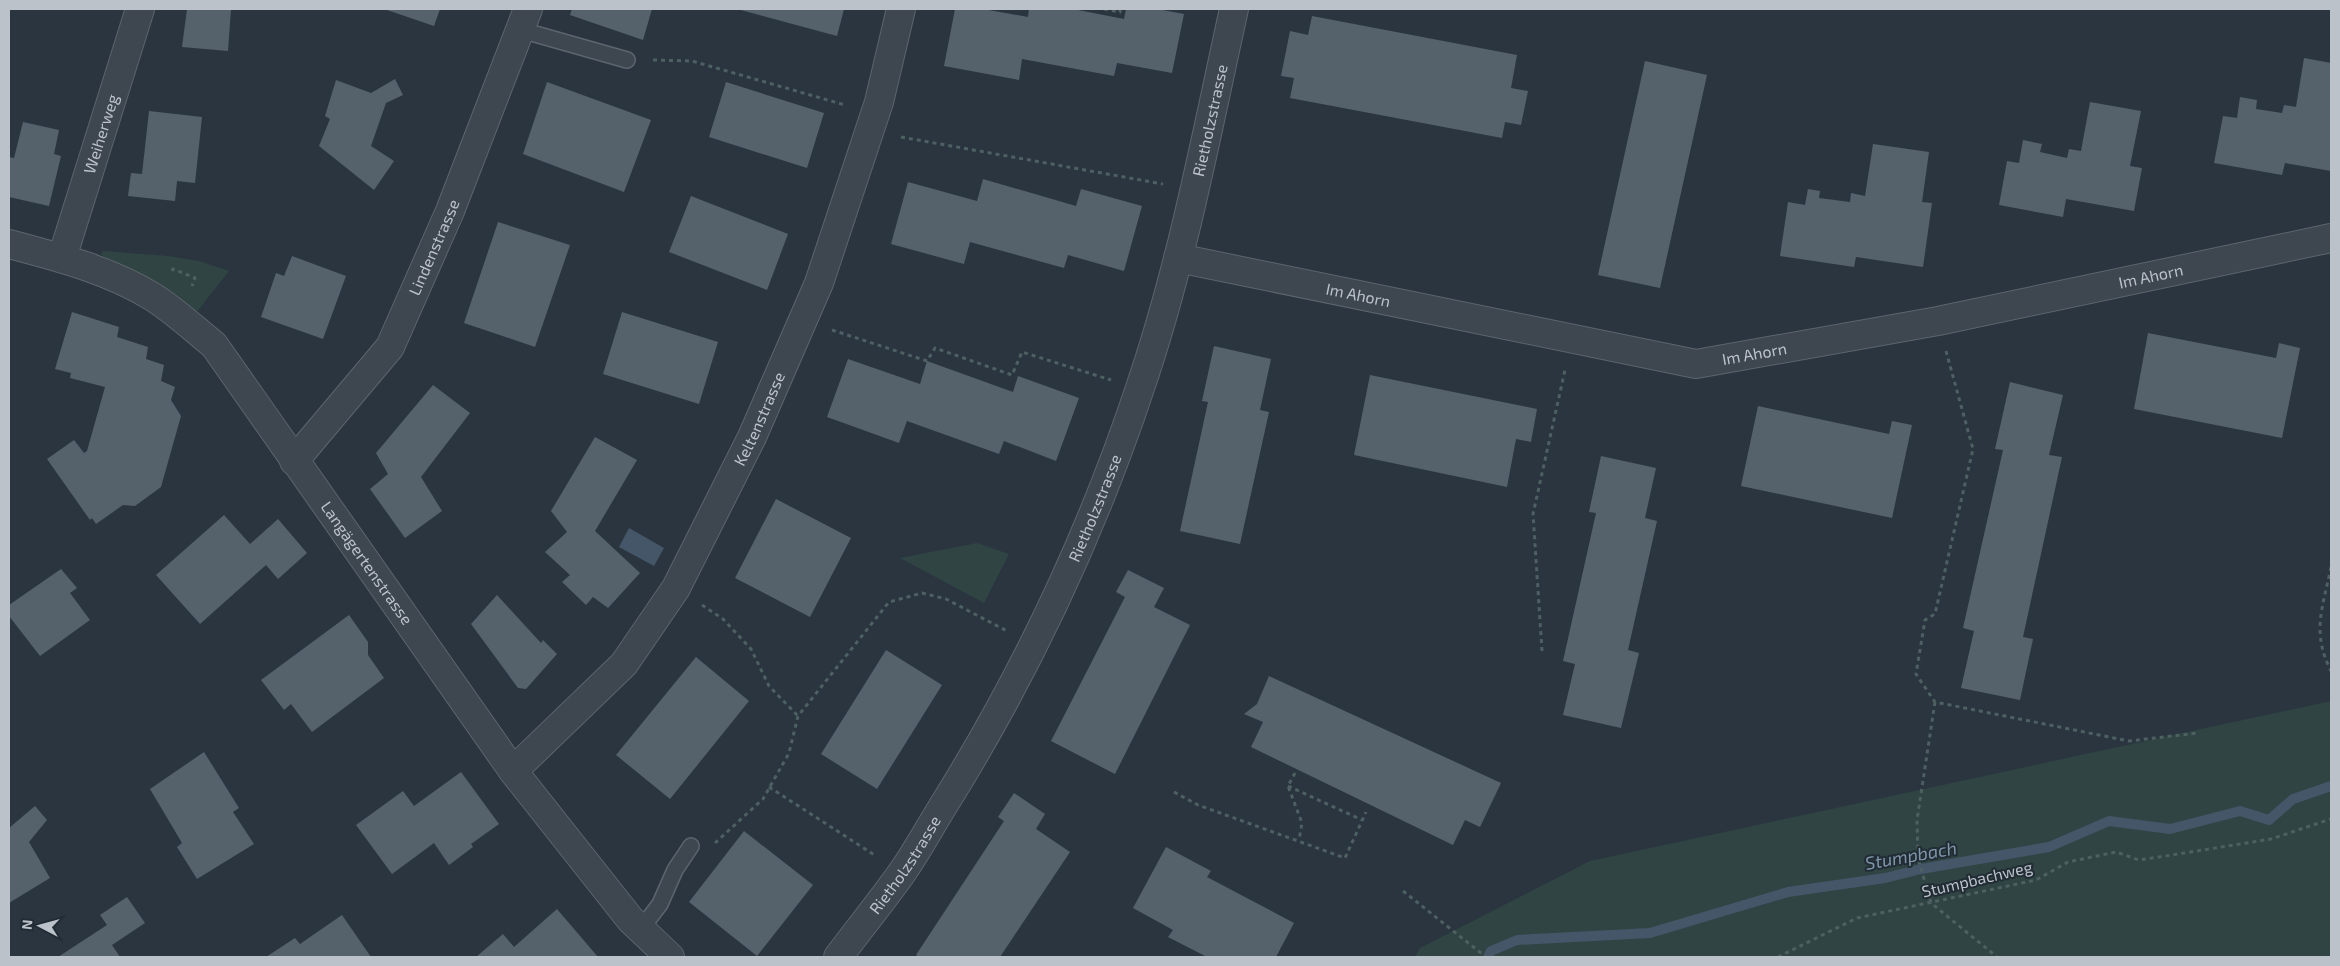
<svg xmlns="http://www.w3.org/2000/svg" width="2340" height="966" font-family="'Exo 2',sans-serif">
  <rect width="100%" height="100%" fill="#2a3540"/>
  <path fill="#2f4443" d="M103 251 168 256 199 261 229 271 196 313 101 255Z
    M977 543 1009 554 984 603 900 558Z
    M2331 701V957H1415L1420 948 1590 861Z"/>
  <path fill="#445668" d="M629 528 664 548 654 566 619 547Z"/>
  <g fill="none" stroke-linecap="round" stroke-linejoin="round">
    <path stroke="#445668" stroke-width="10" d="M1488 957 1491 951 1517 940 1650 933 1788 892 1885 878 1921 869 2049 847 2109 821 2170 829 2240 811 2269 820 2293 799 2331 786"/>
  </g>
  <path fill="#55626c" d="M187 9H231L228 51 182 47Z
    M384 9H440L434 26Z
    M572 9H652L643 40 570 15Z
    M737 9H844L837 36Z
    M955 9H983L1028 17 1029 9H1073L1124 19 1126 9H1157L1184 14 1172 73 1117 63 1114 76 1022 59 1019 80 944 66Z
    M1312 16 1517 55 1511 88 1528 91 1521 125 1505 122 1502 138 1290 98 1294 78 1281 76 1290 31 1308 35Z
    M2304 58 2331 63V171L2285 163 2282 175 2214 163 2223 116 2237 118 2240 97 2257 100 2256 109 2282 113 2284 105 2296 107Z
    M1645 61 1707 75 1660 288 1598 275Z
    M395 79 403 95 386 103 371 146 394 161 374 190 319 146 330 119 325 116 336 80 371 93Z
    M547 82 651 120 624 192 523 154Z
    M726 82 824 113 807 168 709 137Z
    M2090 102 2141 111 2130 166 2142 168 2134 211 2066 199 2063 217 1999 205 2007 161 2019 163 2023 140 2042 144 2040 152 2067 158 2069 149 2081 151Z
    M149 111 202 117 195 183 177 181 175 201 128 196 131 173 142 174Z
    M23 122 59 130 54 154 61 156 49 206 9 197V157L14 158Z
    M1873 144 1929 152 1922 202 1932 203 1923 267 1856 257 1854 267 1780 256 1788 202 1805 205 1808 189 1820 191 1819 198 1850 202 1851 193 1865 196Z
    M983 179 1076 206 1081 189 1142 206 1124 271 1068 255 1064 268 970 242 964 264 891 244 908 182 977 201Z
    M691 196 788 234 767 290 669 252Z
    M498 222 570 245 535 347 464 323Z
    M292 256 346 276 323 339 261 317 276 273 284 276Z
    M72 312 119 327 117 337 148 347 146 359 164 365 161 381 175 387 171 400 181 416 161 487 135 506 123 505 96 524 92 518 90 520 47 459 74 440 84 453 87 451 105 387 70 378 71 373 55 369Z
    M622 312 718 342 699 404 603 374Z
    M2148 333 2276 358 2279 343 2300 348 2282 438 2134 409Z
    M1214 346 1271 359 1260 410 1269 412 1240 544 1180 531 1208 402 1202 401Z
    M848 359 920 384 927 361 1013 392 1018 376 1079 398 1056 461 1004 441 999 454 907 421 899 443 827 417Z
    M1370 375 1537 409 1531 442 1516 439 1507 487 1354 455Z
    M2010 382 2063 395 2049 455 2062 457 2023 637 2033 639 2020 700 1961 688 1974 631 1963 628 2003 450 1995 449Z
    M433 385 470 413 421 477 442 511 405 538 370 489 388 474 376 453Z
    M1758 406 1889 434 1892 421 1912 425 1892 518 1741 486Z
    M595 437 637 460 595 531 640 573 608 608 593 597 586 605 562 582 570 575 545 552 567 532 551 511Z
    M1601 456 1656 468 1645 518 1657 521 1628 650 1639 653 1621 728 1563 715 1575 664 1563 661 1596 513 1589 512Z
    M776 499 851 538 810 617 735 578Z
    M224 515 250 544 278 519 307 553 278 579 266 565 200 624 156 575Z
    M61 569 77 588 70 593 90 620 40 656 9 616V605Z
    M1128 570 1164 588 1154 607 1190 625 1115 774 1051 741 1125 597 1116 592Z
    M497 595 541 643 543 640 557 654 526 689 518 688 471 624Z
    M349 615 368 642V655L384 678 312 732 291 704 284 710 261 680Z
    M886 650 942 685 877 789 821 754Z
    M696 657 749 701 670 799 616 755Z
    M1269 676 1501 783 1480 827 1465 820 1453 845 1251 747 1263 722 1244 714 1257 704Z
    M204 752 239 808 233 812 254 844 197 879 177 847 182 843 150 789Z
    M461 772 499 824 471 844 473 847 449 865 434 843 392 874 356 825 403 791 414 806Z
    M1014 793 1045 814 1036 829 1070 852 1000 957H919L916 955 1004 821 998 817Z
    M35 806 47 820 29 842 50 878 9 903V828Z
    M744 831 813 885 757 956 689 902Z
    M1166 847 1211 871 1207 877 1294 923 1276 957H1207L1168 937 1173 930 1133 908Z
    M127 897 145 923 112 945 120 957H58L107 925 100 915Z
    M557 909 598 957H476L503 934 514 947Z
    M342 915 371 957H266L295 938 300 944Z"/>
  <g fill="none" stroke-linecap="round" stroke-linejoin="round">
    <defs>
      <path id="lane" d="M521 30 627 60
        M641 929 660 904 675 870 691 846"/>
      <g id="street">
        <path id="s1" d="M9 244C58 257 109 270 153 297 175 311 194 329 214 345L513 771 630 919 670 957"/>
        <path id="s2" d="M62 258 140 9"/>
        <path id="s3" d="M1178 258 1696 364 1938 321 2331 238"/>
        <path id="s4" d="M294 461 390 347 450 211 528 9"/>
        <path id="s5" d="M513 771 624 664 676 588 752 437 819 283 879 102 901 9"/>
        <path id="s6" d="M838 957C859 929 881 902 901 874 918 850 932 823 948 798 1027 670 1092 532 1140 388 1182 265 1206 136 1234 9"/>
      </g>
    </defs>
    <use href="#lane" stroke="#5c656d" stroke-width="18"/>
    <use href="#street" stroke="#5c656d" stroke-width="30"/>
    <path stroke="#4e6061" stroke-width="3" stroke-dasharray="4 4" stroke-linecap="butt" d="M1104 9 1120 12V9
      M653 60 692 61 845 105
      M901 137 1163 184
      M172 271 173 269 195 278 192 286
      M832 330 927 361 935 348 1012 375 1022 352 1111 380
      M1946 351 1973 449 1935 614 1925 620 1916 674 1935 702 2129 741 2198 733
      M2331 567C2323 607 2311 632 2331 671
      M702 605 723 619 751 649 769 686 798 716
      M1542 651 1533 514 1565 370
      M1935 702 1917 820 1918 858 1931 903 1997 957
      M1295 773 1288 786 1302 823 1299 840
      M1288 786 1362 820
      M769 787 876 856
      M1174 792 1198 805 1345 858 1366 812
      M715 843 763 799 789 753 798 716 889 602 922 593 946 599 1007 631
      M1403 891 1486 957
      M1778 957 1857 918 2036 880 2068 862 2116 852 2139 860 2172 855 2271 839 2331 819"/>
    <use href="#lane" stroke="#3e4750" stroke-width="15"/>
    <use href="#street" stroke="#3e4750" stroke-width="28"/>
  </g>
  <g text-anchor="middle" stroke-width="4" stroke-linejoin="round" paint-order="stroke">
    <g font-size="16" fill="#bbc2ca" stroke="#222c35">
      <text dy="6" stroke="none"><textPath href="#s6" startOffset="924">Rietholzstrasse</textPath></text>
      <text dy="6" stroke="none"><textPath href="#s2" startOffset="130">Weiherweg</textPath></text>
      <text dy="6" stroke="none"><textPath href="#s4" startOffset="258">Lindenstrasse</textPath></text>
      <text dy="6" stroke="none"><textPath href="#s3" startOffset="992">Im Ahorn</textPath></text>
      <text dy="6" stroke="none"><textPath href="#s3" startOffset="184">Im Ahorn</textPath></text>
      <text dy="6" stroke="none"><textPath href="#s3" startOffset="588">Im Ahorn</textPath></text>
      <text dy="6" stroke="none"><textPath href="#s5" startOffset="435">Keltenstrasse</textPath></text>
      <text dy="6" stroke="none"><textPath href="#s6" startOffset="519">Rietholzstrasse</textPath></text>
      <text dy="6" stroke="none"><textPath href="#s1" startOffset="498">Langägertenstrasse</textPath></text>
      <text dy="6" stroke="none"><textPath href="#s6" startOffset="114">Rietholzstrasse</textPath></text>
      <text transform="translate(1977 879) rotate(-13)" y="6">Stumpbachweg</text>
    </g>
    <g font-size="18" font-style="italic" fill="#7f95a9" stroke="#222c35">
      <text transform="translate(1911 856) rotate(-10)" y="6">Stumpbach</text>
    </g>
  </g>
  <rect width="2340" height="966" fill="none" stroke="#bbc2ca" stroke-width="20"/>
  <g transform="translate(40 926) rotate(276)" stroke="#222c35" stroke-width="4" paint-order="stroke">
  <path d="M0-4L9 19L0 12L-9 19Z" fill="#bbc2ca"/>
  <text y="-8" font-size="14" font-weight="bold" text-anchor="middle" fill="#bbc2ca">N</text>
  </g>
</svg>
